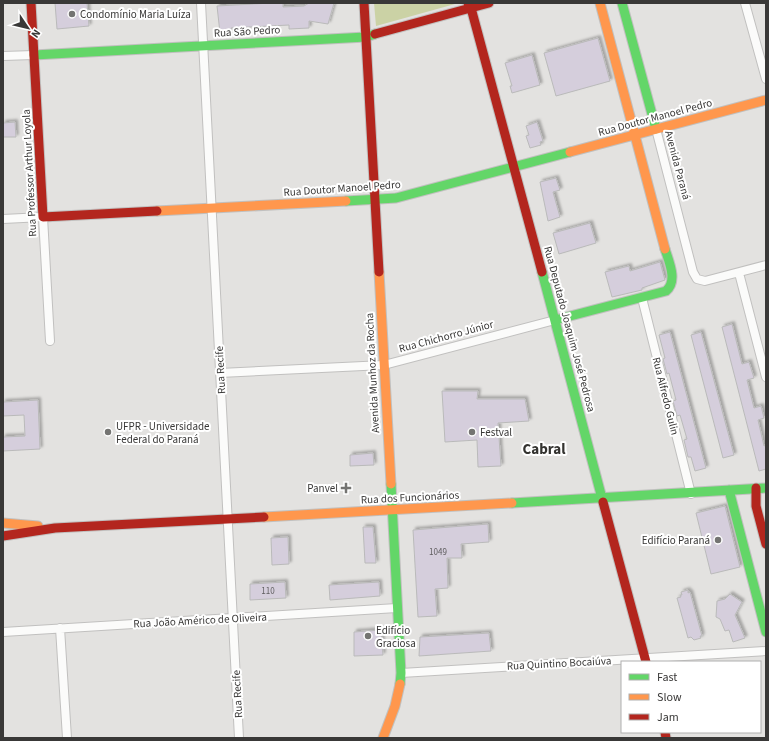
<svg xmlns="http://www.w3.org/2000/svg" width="769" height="741" font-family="'Source Sans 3',sans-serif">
  <defs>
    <filter id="shadow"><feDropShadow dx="2.5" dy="-2.5" stdDeviation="1" flood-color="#0004"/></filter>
  </defs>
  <rect width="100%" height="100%" fill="#e3e2e0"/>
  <path fill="#cbd2a5" d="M374 3H454L455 4 376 26Z"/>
  <path fill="#d5cedc" stroke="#bababa" filter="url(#shadow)" d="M55 3H87L89 26 57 29Z
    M271 3H283V7L304 6 309 3H334L328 24 309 21V28L289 29V25L231 28 232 33H220L217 6Z
    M598 38 610 81 556 96 544 53Z
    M532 55 540 85 512 93 510 86H512L505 63Z
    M15 122 16 137H3V123Z
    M537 122 543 141 540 142 541 145 530 148 526 136 529 135 526 126Z
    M556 178 560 190 553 192 560 217 548 221 540 182Z
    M590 223 596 243 559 254 553 233Z
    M660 262 665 280 642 288V290L612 297 605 272 629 266 630 271Z
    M732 324 742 364 749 362 754 378 747 380 754 408 761 406 764 418 758 420 764 446 766 445V469L759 471 722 327Z
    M670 332 706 468 695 471 691 457H688L684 440 687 439 680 415 677 416 673 401 676 400 669 373 667 374 663 359 665 358 659 335Z
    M701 332 734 455 723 458 691 335Z
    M442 391H478L477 399H525L529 421 498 423 501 466 478 467 477 440 445 442Z
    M38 400 40 449 3 451V437L25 436 24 415 3 416V402Z
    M373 453 374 465 350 466V455Z
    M725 506 740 567 711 574 696 513Z
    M488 524 489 542 461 544 462 558H447L448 588 435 589 437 616 418 617 413 530Z
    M363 527H373L376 563H365Z
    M288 537 289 564 272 565 271 538Z
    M285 582 286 598 250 600V584Z
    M379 582 380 596 330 600 329 585Z
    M688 590V593L690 592 702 636H700L701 638 694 640 691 637 688 638 677 598 681 597 680 595H682L681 592Z
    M730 594 742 602 735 615 745 638 733 642 729 630 725 631 720 619 716 617 717 601 725 599Z
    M381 630 383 655 354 656V632Z
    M489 633 491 651 419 656 420 637Z"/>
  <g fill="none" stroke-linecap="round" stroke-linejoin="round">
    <defs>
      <path id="street" d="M201 3 239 738
        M745 3 766 79
        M3 56 34 55
        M656 129 693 272 697 279 705 281 766 265
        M3 219 43 217 50 341
        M739 273 766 377
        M642 298 691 494
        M220 373 384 365 555 320
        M60 628 67 738
        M3 632 397 608
        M401 673 766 651"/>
      <path id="fast" d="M622 3 656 129
        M34 55 366 37 375 34
        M346 201 396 198 570 152
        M542 272 603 502
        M555 320 666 291C678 281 669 262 665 249
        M391 484 401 673 400 684
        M729 490 766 632
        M512 503 766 488"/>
      <path id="slow" d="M600 3 665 249
        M570 152 766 100
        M157 211 346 201
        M379 272 391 484
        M264 517 512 503
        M3 523 38 526
        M383 738 395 706 400 684"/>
      <path id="jam" d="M31 3 43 217 157 211
        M364 3 379 272
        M468 3 471 8 542 272
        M375 34 489 3
        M756 488V506L766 544
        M603 502 646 662
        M3 536 55 528 264 517
        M665 732 666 738"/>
    </defs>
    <use href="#street" stroke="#c1c0bf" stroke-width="10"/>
    <use href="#fast" stroke="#c1c0bf" stroke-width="11"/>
    <use href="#slow" stroke="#c1c0bf" stroke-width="11"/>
    <use href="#jam" stroke="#c1c0bf" stroke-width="11"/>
    <use href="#street" stroke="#fbfbfa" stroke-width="8"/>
    <use href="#fast" stroke="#63d668" stroke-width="9"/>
    <use href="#slow" stroke="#ff974d" stroke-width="9"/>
    <use href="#jam" stroke="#b3261e" stroke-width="9"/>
  </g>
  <g fill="#747472" stroke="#fff" stroke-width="1.5">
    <circle cx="72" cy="14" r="4"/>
    <circle cx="108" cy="432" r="4"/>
    <circle cx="472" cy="432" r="4"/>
    <path d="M344 482h4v4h4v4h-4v4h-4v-4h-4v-4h4z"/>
    <circle cx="718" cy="540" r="4"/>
    <circle cx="368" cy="636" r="4"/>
  </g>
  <g text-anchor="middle" stroke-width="4" stroke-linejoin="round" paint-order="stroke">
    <g font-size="9" fill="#605e60">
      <text x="438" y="555">1049</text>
      <text x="268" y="594">110</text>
    </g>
    <g font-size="11" fill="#393837" stroke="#fff" text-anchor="start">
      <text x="80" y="18">Condomínio Maria Luíza</text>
      <text x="116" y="430">UFPR - Universidade<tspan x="116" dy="13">Federal do Paraná</tspan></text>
      <text x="480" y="436">Festval</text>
      <text x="338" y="492" text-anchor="end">Panvel</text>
      <text x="710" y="544" text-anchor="end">Edifício Paraná</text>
      <text x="376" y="634">Edifício<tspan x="376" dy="13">Graciosa</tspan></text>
    </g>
    <g font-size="11" fill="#393837" stroke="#fff">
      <text transform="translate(247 31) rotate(-3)" y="4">Rua São Pedro</text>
      <text transform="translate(655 117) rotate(-15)" y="4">Rua Doutor Manoel Pedro</text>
      <text transform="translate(678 165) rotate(75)" y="4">Avenida Paraná</text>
      <text transform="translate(29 173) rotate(-93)" y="4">Rua Professor Arthur Loyola</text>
      <text transform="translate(342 188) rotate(-4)" y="4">Rua Doutor Manoel Pedro</text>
      <text transform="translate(570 329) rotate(75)" y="4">Rua Deputado Joaquim José Pedrosa</text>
      <text transform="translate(446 336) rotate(-15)" y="4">Rua Chichorro Júnior</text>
      <text transform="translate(220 370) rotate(-93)" y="4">Rua Recife</text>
      <text transform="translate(372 373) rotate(-93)" y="4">Avenida Munhoz da Rocha</text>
      <text transform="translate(666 396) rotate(76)" y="4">Rua Alfredo Gulin</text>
      <text transform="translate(410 497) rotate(-3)" y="4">Rua dos Funcionários</text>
      <text transform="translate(200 620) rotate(-3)" y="4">Rua João Américo de Oliveira</text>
      <text transform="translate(559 663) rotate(-3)" y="4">Rua Quintino Bocaiúva</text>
      <text transform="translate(237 694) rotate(-93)" y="4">Rua Recife</text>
    </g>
    <g font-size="15" font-weight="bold" fill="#343330" stroke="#fff">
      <text x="544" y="454">Cabral</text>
    </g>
  </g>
  <rect width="769" height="741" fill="none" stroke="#393837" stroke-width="8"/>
  <rect x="621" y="661" width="140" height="72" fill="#ffffff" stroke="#b0afaf"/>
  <rect x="629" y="674" width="20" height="6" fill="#63d668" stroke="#b0afaf"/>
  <text x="657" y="681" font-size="12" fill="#393837">Fast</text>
  <rect x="629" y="694" width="20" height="6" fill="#ff974d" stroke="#b0afaf"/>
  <text x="657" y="701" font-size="12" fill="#393837">Slow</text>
  <rect x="629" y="714" width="20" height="6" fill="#b3261e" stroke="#b0afaf"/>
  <text x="657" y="721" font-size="12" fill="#393837">Jam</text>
  <g transform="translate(28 28) rotate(125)" stroke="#ffffff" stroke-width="3" paint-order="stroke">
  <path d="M0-3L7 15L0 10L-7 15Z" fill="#393837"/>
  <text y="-6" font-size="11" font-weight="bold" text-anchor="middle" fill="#393837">N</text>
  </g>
</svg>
